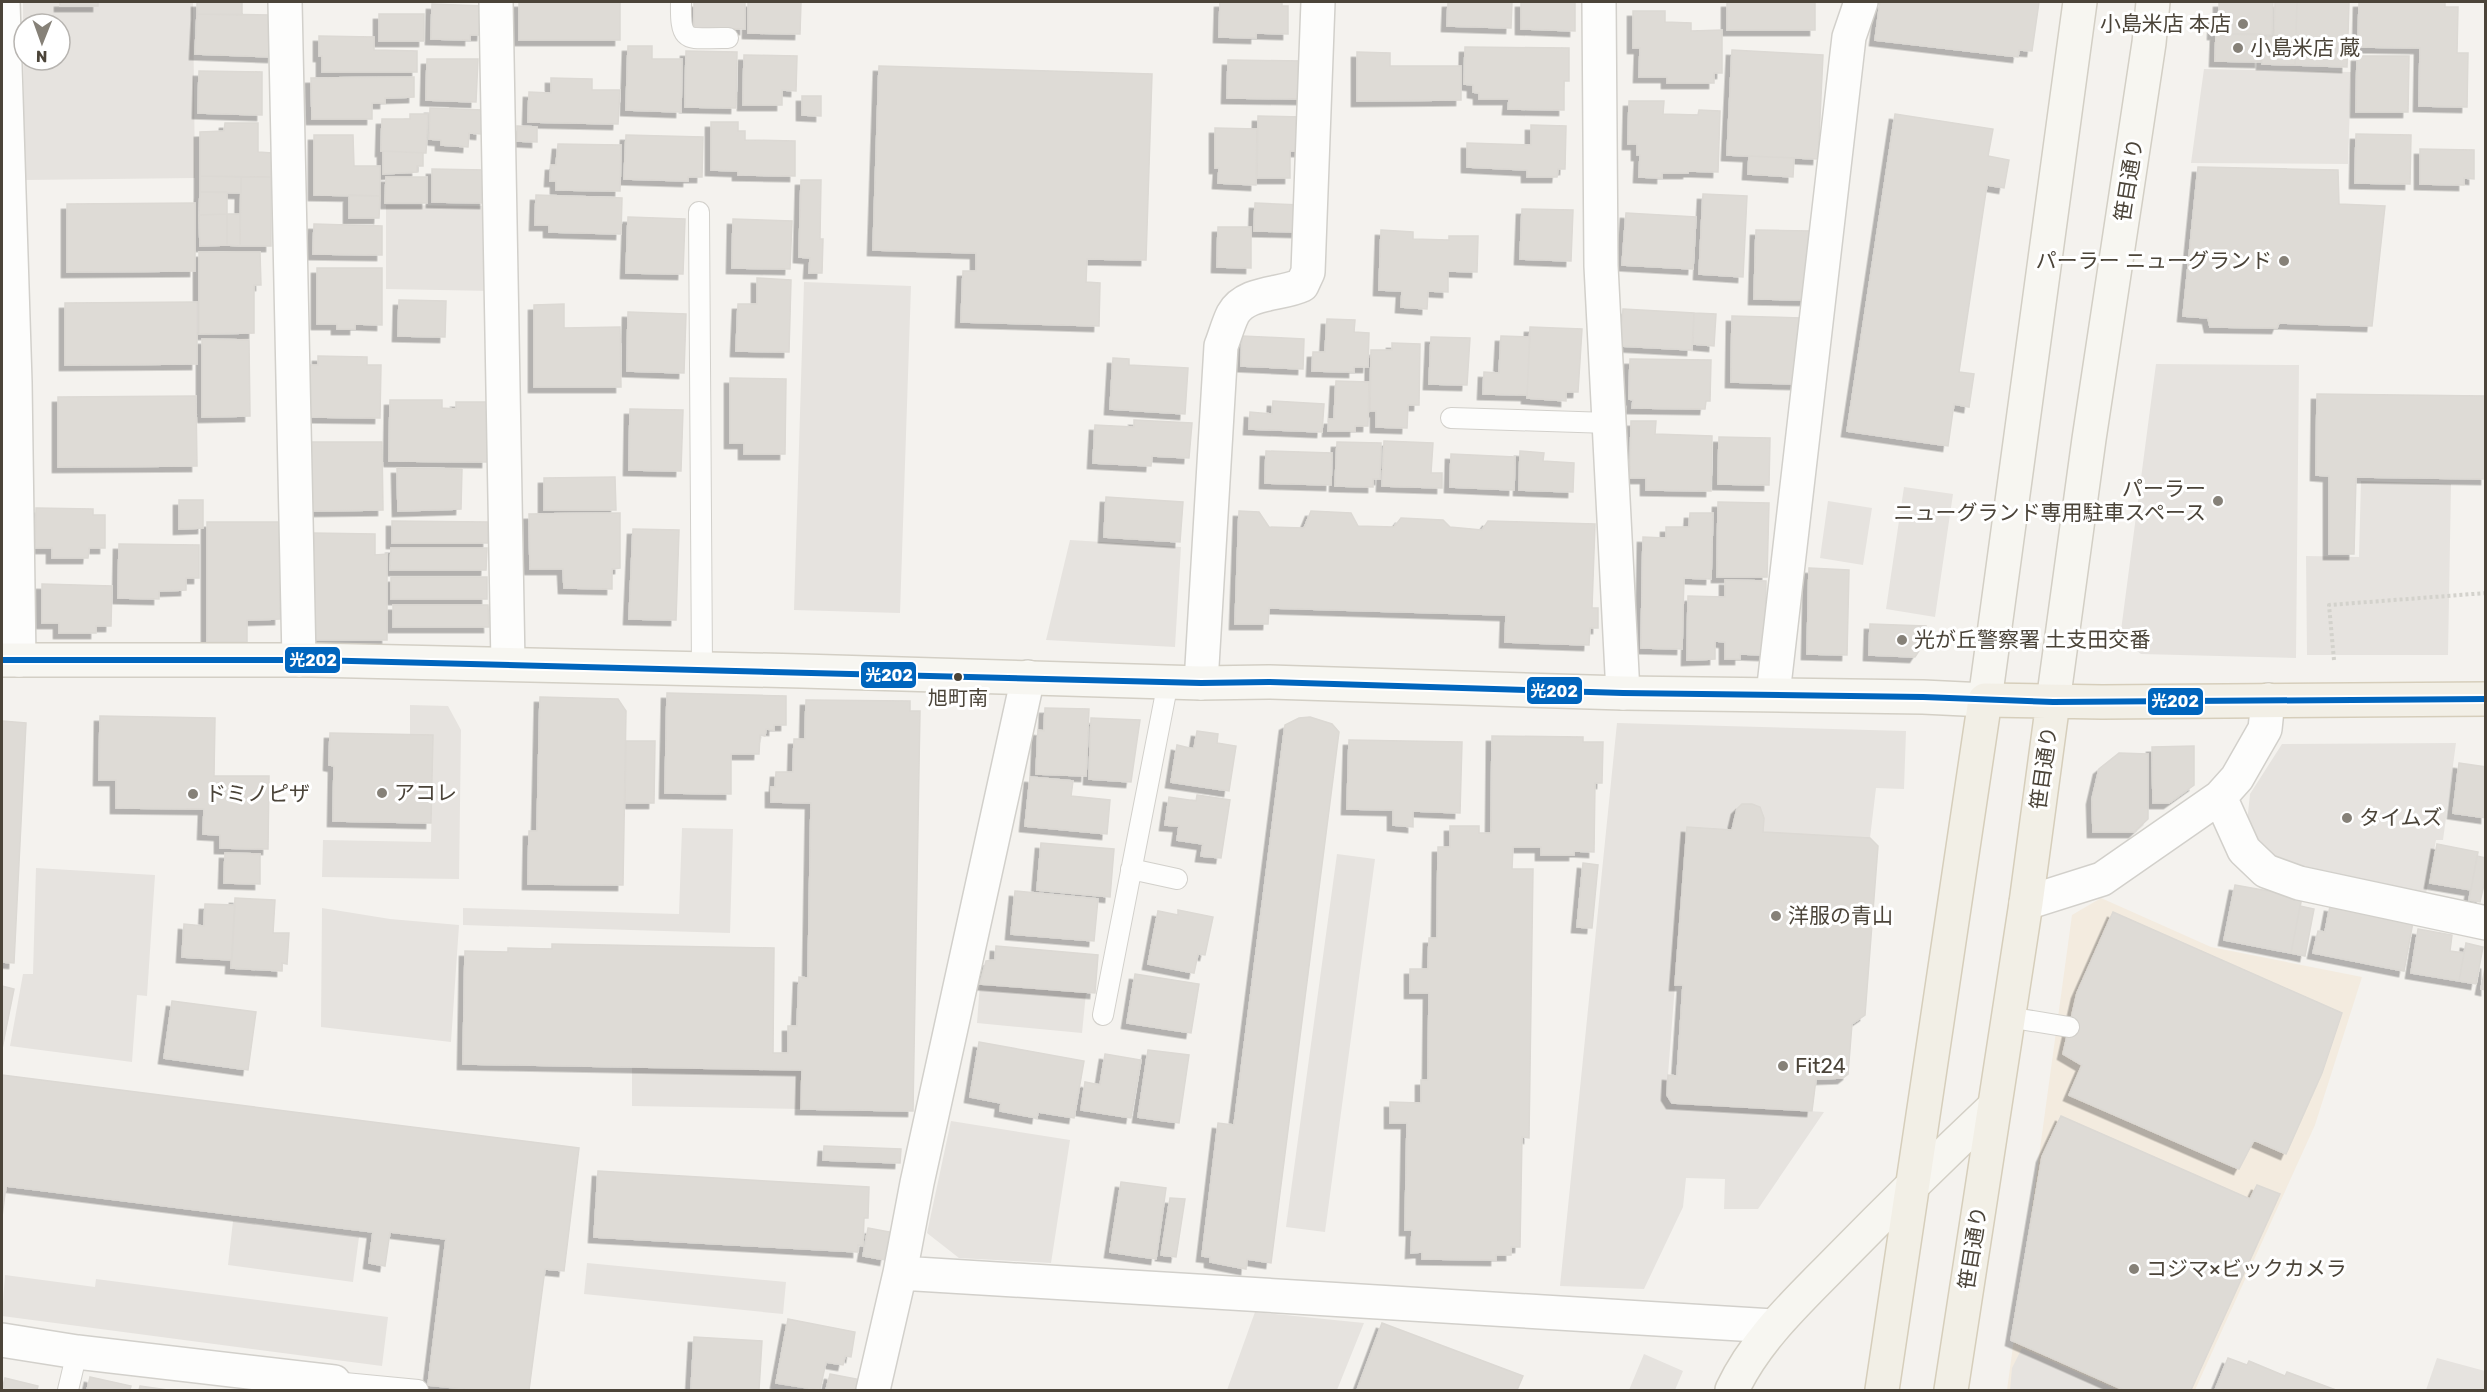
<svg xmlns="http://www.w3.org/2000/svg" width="2487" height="1392" font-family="Rubik,'Noto Sans JP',sans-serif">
  <defs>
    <filter id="shadow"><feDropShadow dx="-5.5" dy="5.5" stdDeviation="0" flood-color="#0004"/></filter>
  </defs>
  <rect width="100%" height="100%" fill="#f4f2ee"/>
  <path fill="#f3ebdf" d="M2101 898 2211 947 2362 977 2315 1125 2195 1390H2007L2072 915Z"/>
  <path fill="#e6e3df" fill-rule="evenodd" d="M23 2H60V6H97L98 2H193L195 178 24 180ZM24 24H60V60H24Z
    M2204 69 2351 72 2348 164 2191 163Z
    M386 205 493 206V291L386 289Z
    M804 282 911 286 900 613 794 610Z
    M2156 364 2299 365 2296 658 2141 654 2120 638Z
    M2361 481 2451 484 2448 655H2307L2306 556 2359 557Z
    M1904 487 1953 494 1935 617 1886 609Z
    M1828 501 1872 508 1863 565 1820 558Z
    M1070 540 1181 547 1175 647 1046 640Z
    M410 705 448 706 461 730 459 879 322 877 323 840 431 842 433 736 410 735Z
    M1617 723 1906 731 1904 789 1876 788 1870 838 1763 832 1764 818 1760 807 1752 804H1742L1734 817 1732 830 1687 828 1668 1075 1672 1103 1824 1112 1758 1209H1724L1725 1179 1686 1178 1683 1207 1644 1289 1560 1286Z
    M2456 743 2443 840H2436L2425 899 2279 867 2258 846 2247 823 2250 794 2282 744Z
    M682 828 733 829 730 933 463 925V908L679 914Z
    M1337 854 1375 859 1325 1232 1286 1227Z
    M36 868 155 875 147 996 137 995 132 1062 10 1046 23 974H33Z
    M322 908 390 919 459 925 451 1042 321 1027Z
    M980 984 1086 993 1082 1033 977 1023Z
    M632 1067 802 1070 801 1109 632 1106Z
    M951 1121 1070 1140 1051 1263 959 1258 927 1233Z
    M233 1221 359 1237 353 1282 228 1265Z
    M587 1263 786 1282 783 1314 584 1294Z
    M5 1275 95 1287 96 1279 388 1317 382 1366 2 1316Z
    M1255 1312 1364 1323 1337 1390H1227Z
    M2022 1348 2118 1390H2010L2012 1368Z
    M1644 1354 1683 1371 1675 1390H1629Z
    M2437 1358 2485 1371V1390H2426Z"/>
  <path fill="#dedbd6" stroke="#dcd9d4" stroke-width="1.5" filter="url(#shadow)" d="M60 2H98V6H60Z
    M197 2H242V15L197 14Z
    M519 2H620V40H519Z
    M694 2H745V29L694 28Z
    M748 2H801L800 34 748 33Z
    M1220 2H1282V6H1288V34L1256 33V38L1219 37Z
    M1448 2H1512L1511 28 1447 26Z
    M1521 2H1575V31L1521 29Z
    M1727 2H1815V30H1727Z
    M1880 2H2039L2032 51 2019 50 2018 57 1875 40Z
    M2219 2H2273L2272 35 2213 34 2214 15 2219 14Z
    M2275 2H2297L2295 65 2262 64 2263 37H2274Z
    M2297 2H2349L2347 67 2295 65Z
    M2359 2H2445V7H2458L2457 53H2468L2467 107 2419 106 2420 48 2358 47Z
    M432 4 483 6 482 35H470V40L431 39Z
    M1633 11H1665V22L1691 23V31L1722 30V73H1714V83H1667V77H1639L1640 48H1633Z
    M197 14 274 15 273 57 195 54Z
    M379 14H424V41H379Z
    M2216 34H2260V62L2215 61Z
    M319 36 374 37V50L417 51V72H322V56H319Z
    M628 46H652V59H682L681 112 626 110Z
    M1465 47 1569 48V81H1564V110L1508 109 1509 99H1479V93L1473 92V85L1464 84Z
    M1732 50 1823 55 1818 159 1727 155Z
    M686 51 737 52 736 108 685 107Z
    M1357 52 1390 53V66H1461V100L1357 101Z
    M744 55 797 56 796 91 782 90V105H743Z
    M2357 56H2409L2408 112H2356Z
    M427 59H478L476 102 426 100Z
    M1228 60 1302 61V99L1227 98Z
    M879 66 1152 74 1146 260 1087 259 1086 282 1100 283 1099 326 961 322 963 271H976V253L873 250Z
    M199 71 262 72V115L198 113Z
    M414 77V97L385 98V103H372V119H312L311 78Z
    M551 78 592 79V90H620L618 124 528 122 529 92 551 93Z
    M802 96H821V116L802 115Z
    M1629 101H1664L1663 114 1698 115 1699 110 1720 111 1718 172 1688 171V173H1662V178L1639 177 1640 155H1637V144H1628Z
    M430 108 482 110 481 134 469 133 468 147 441 145V140L429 139Z
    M410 114H428L426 153 381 151 382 119H410Z
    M1895 114 1993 129 1988 156 2009 160 2004 188 1987 185 1959 372 1974 374 1969 407 1954 404 1948 446 1847 431Z
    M1258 116 1303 117 1302 151H1290V178H1257Z
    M711 122H738V131H745V140L795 141V176L738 175V171L711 170Z
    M225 123H258V152L272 153 271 177 200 176V132L224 131Z
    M1531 125 1566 126 1565 169H1558L1557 177H1527V170L1467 167V143L1531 145Z
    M517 126 537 127V142L517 141Z
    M1215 128 1257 129 1256 185 1218 183 1219 168H1215Z
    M2356 134 2411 135 2410 184 2355 183Z
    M314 135H353L354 166H380V196L314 195Z
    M626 135 703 137 702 177H688V181L624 179Z
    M558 144 621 145 620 191 556 190V181H550L551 165H556Z
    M2420 149 2474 150V179L2464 178V185L2420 184Z
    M383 151 423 153V166H417V172L383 174Z
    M1749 156 1794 158 1793 177 1748 174Z
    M2198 167 2338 170 2339 204 2385 206 2372 326 2279 323 2277 328 2210 327 2208 318 2183 316Z
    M432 169 485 170V203L432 202Z
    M200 176 241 177V193L200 192Z
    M241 177H271V246H240Z
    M386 177H427V203H385Z
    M801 180H821L820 239H823L822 273H809L810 258 799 257Z
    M200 192H227V214L199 215Z
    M1703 194 1747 196 1743 277 1699 274Z
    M349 195 380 196 379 218H349Z
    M536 195 622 198 621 234 549 232V225H535Z
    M195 203V271L67 272V204Z
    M1255 203 1301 205 1300 232 1254 231Z
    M1522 209 1573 210 1571 261 1520 259Z
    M1626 213 1696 217 1693 269 1622 265Z
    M227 214H240V246L227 245Z
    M227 214V245L200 246 199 215Z
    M628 217 685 219 683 274 626 273Z
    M733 219 792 221 790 269 732 268Z
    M314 224 382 226V255L313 254Z
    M1218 227H1251V268L1217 267Z
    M1381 230 1413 232V239L1449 240V236H1478L1477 272 1448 271V292L1428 291 1427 309 1401 307 1402 291 1379 290Z
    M1756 230 1813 231 1812 300 1754 299Z
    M199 252H260L261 285H254V333L199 334Z
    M317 268H382V325L355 324V329H337V324H317Z
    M757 278 791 280 789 352 736 351 738 304H757Z
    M399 300 446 301 445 337 398 336Z
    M197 302V364L65 365V303Z
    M564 304V328L620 327 621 387H534V305Z
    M1623 309 1694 313 1692 350 1620 346Z
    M628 312 686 314 684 373 627 371Z
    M1694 313 1716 314 1714 346 1693 344Z
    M1732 316 1801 318 1799 384 1731 382Z
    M1327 319 1355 320 1354 332 1369 333 1368 367H1354V372L1312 371 1313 352H1325Z
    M1530 327 1582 329 1578 392H1566V401L1527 398Z
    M1242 336 1304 339 1303 369 1241 366Z
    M1501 336 1530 337 1527 395 1483 394 1484 372 1499 373Z
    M1431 337 1470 338 1467 385 1429 384Z
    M202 339 249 340 250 416 202 417Z
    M1392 343 1420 344 1419 405H1408L1407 428 1376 427V411H1370L1371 350H1392Z
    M318 356 367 357V365H381L380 418 307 417 308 365H318Z
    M1113 358 1129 359V365L1188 368 1185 414 1110 409Z
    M1630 359 1711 360 1710 401H1706L1705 409 1632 408 1633 400 1629 399Z
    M730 378 786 379 785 454H744V443H730Z
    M1336 381 1369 382 1368 426H1355V431H1328L1329 419H1334Z
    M2317 394 2486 396V479L2356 477 2354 554H2329V476L2316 475Z
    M196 396 197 466 58 467V397Z
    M390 400H442V408L456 409V402H488L487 462 389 461Z
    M1273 401 1324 404 1322 432 1249 429 1250 412 1272 414Z
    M630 409 683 410 681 471 629 470Z
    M1134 420 1192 423 1189 458 1152 456 1151 466 1093 463 1095 425 1134 427Z
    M1631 421H1656L1655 434 1712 436 1711 491 1646 490V478H1630Z
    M1719 437 1770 438 1769 485 1718 484Z
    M1384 441 1433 443 1431 473H1442V488L1382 486Z
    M311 442H382L383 510 311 511Z
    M1337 442 1381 443 1380 479H1373V487L1335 486Z
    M1266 451 1332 453 1331 485 1265 483Z
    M1520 451 1544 453 1543 461 1574 463 1573 492 1519 490Z
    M1451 454 1515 457 1514 490 1450 487Z
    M397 468 462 469 461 509 398 511Z
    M615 477 616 510H544V478Z
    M1106 497 1183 502 1180 542 1104 537Z
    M179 500H203V528L179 529Z
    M1718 502 1769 503 1767 577H1717Z
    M36 508 93 509V515H105V548H89L88 558H52V548H35Z
    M1239 511 1259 512 1269 527 1304 528 1311 511 1351 513 1358 526 1394 527 1401 518 1443 520 1450 527 1482 530 1488 521 1595 524 1592 608H1598V628H1590L1589 645 1505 642 1506 615 1269 608 1268 624H1235Z
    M620 513V568L612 569V589L564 588 563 569H530L529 514Z
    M1690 513H1713L1711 579 1684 578 1682 649 1641 648 1643 537 1666 538V527H1689Z
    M392 521 488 522V543H392Z
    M207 522H279L280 619 247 620V642H207Z
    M633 529 679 530 676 620 629 619Z
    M312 533 375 534V555L387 554V640H312Z
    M119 544 199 545V578H186V590L159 591V599L118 598Z
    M391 548H487L486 570H390Z
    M1809 568 1849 570 1847 655 1807 654Z
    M391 577H487V599H391Z
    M1725 580 1766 581 1765 655 1740 654V659H1725V642L1715 641V659L1687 660 1688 596 1725 597Z
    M42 584 112 586 111 626H96V633H59V623H42Z
    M393 605H488L489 627H393Z
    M1870 624 1926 626V640L1915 657 1869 655Z
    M667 693 786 696V725H774V730L766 729 765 736 760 735 759 754H731V794L665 793Z
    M540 697 618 699 626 711 623 885 528 884 529 831H537Z
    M806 700 910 701V711H920L913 1111 801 1109 802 1070 463 1064 465 951 508 952V948L552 949V944L774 948 773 1053H788V1026H797L799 977 808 978 811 803 771 802V787H775L776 772H793L794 739H805Z
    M1045 708 1089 709 1086 776 1036 774 1038 730 1044 731Z
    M100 716 215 718 214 776H269L268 849 220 848V835L203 834 204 809 116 808V780H99Z
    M1310 717 1332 724 1339 732 1271 1263 1247 1259 1246 1269 1210 1262V1257L1202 1256 1218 1123 1234 1125 1285 725 1299 718Z
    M1091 718 1140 720 1131 782 1089 779Z
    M2 721 26 723 14 963 2 962Z
    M1197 731 1218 734 1217 743 1236 746 1229 791 1171 782 1177 745 1194 749Z
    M330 733 433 735 431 823 333 821 334 766 329 765Z
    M1492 736 1583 737V742H1603L1602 783H1595L1594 852 1574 851V855H1541V847H1513L1512 869H1533L1529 1138 1522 1137 1520 1247H1511V1255H1496V1260L1422 1259V1252L1411 1253 1412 1230H1405L1407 1123H1390V1102L1421 1103V1080H1428L1429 993H1410V969H1428L1429 938H1437L1438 847H1450V826H1479V833H1491Z
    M1349 740 1462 742 1460 813 1413 811V827L1393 825V810L1347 809Z
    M626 741H655L654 803H625Z
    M2194 746V785L2169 803H2153L2152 747Z
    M2119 753 2148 754V819L2134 832H2093L2092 799 2099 769Z
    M2459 763 2486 767V818L2453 813Z
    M1030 777 1073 781 1071 796 1110 800 1107 834 1025 826Z
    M1197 795 1230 800 1221 858 1201 856 1203 844 1177 840 1179 826 1165 825 1169 797 1196 801Z
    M1742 804H1752L1760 807 1764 818 1763 832 1870 838 1878 846 1865 1015 1852 1024 1848 1074 1843 1078 1816 1079 1812 1111 1672 1103 1667 1095 1668 1075 1677 1076 1683 985H1675L1687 827 1732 830 1737 809Z
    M1041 843 1114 849 1110 897 1037 890Z
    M2437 844 2478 852 2471 890 2430 883Z
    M225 853 260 854V884L224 883Z
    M2477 856 2486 858V876L2480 902 2469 900Z
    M1583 863 1598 865 1592 928 1577 927Z
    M2235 885 2302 897 2291 953 2224 940Z
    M1015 891 1098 899 1094 941 1011 934Z
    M235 898 275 900 273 933H289L287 964 282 963V971L231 968Z
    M205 904 235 905 232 960 182 957 184 924 204 926Z
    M2300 906 2314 909 2305 956 2291 953Z
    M2330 906 2413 922 2404 971 2313 953 2318 931 2325 932Z
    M1178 910 1213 917 1205 955 1198 954 1194 973 1148 964 1158 911 1178 915Z
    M2113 912 2342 1013 2322 1073 2286 1154 2254 1140 2239 1169 2069 1095 2082 1065 2063 1054 2077 993Z
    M2418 929 2452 935 2450 951 2464 953 2459 981 2411 973Z
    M2466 943 2483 947 2476 984 2459 981Z
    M996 946 1098 955 1095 993 980 984 986 961 995 960Z
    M2486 963V990L2481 989Z
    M1135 974 1199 984 1191 1033 1127 1023Z
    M2 986 14 989 2 1049Z
    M172 1001 256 1012 248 1070 164 1058Z
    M979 1042 1084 1061 1074 1118 1038 1112 1037 1118 1000 1111 1001 1103 970 1097Z
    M1148 1050 1189 1055 1179 1123 1138 1117Z
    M1105 1054 1141 1060 1131 1118 1081 1110 1085 1082 1100 1085Z
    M2 1075 579 1148 564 1271 545 1269 529 1390H475L428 1385 446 1239 390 1232 385 1266 369 1263 373 1232 6 1186 2 1217Z
    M2061 1116 2250 1199 2257 1185 2280 1194 2191 1390H2124L2011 1340 2042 1157Z
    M824 1146 901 1149 900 1163 823 1160Z
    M598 1171 869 1187 868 1218H864L863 1246 858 1245V1252L594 1237Z
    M1121 1182 1166 1188 1156 1259 1110 1252Z
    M1170 1198 1185 1199 1176 1257 1161 1255Z
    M868 1228 890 1232 885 1260 863 1256Z
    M788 1319 855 1332 851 1357 845 1356 843 1365 826 1362 820 1390 776 1383Z
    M1382 1323 1523 1376 1517 1390H1357Z
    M694 1337 762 1341 759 1390H691Z
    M2228 1358 2247 1365 2249 1361 2285 1376 2287 1372 2336 1390H2215Z
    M830 1374 862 1380 860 1390H826Z
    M90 1377 131 1386 130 1390H87Z
    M5 1378 38 1386 37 1390H2Z
    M140 1386 168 1390H139Z"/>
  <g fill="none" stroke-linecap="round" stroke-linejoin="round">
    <defs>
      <path id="lane" d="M681 2C680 47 688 37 728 38
        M699 212 702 668
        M1451 418 1609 423
        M1131 869 1177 879
        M1103 1015 1168 682
        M2008 1017 2069 1027
        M334 1382 418 1390
        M68 1390 77 1352"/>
      <path id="street" d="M3 2 15 382 19 660
        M285 2 299 660
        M496 2 508 664
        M1599 2 1601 266 1623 693
        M1028 677 917 1183 900 1273 1773 1326
        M1201 683 1221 346C1225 336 1228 324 1233 314 1246 291 1281 295 1302 285L1308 272 1318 2
        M1773 694 1849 37 1861 2
        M2220 797 2244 850 2266 871 2299 883 2486 923
        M2026 903 2102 879 2220 797 2237 778 2265 729 2268 700
        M2 1340 77 1352 334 1382V1390
        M873 1390 900 1273"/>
      <path id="secondary" d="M2 660H312L802 671 1201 683 1269 682 1623 693 1923 697 1985 700 2080 2
        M2053 702 2089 439 2149 43 2153 2
        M1732 1390C1756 1339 1798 1301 1838 1260 1889 1208 1941 1157 1994 1107"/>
      <path id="primary" d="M1882 1390 1985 700 2102 702 2486 699
        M1951 1390 2026 903 2053 702"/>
    </defs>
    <use href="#lane" stroke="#d2d0cb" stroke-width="22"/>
    <use href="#street" stroke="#d2d0cb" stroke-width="36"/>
    <use href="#secondary" stroke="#d3cfc5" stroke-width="36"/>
    <use href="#primary" stroke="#d6cebb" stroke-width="36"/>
    <path stroke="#d3d2cc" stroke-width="4" stroke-dasharray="3 3" stroke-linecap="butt" d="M2334 660 2329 605 2486 593"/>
    <use href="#lane" stroke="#fdfdfc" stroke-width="20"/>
    <use href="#street" stroke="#fdfdfc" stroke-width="33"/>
    <use href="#secondary" stroke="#f7f6f1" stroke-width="33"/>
    <use href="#primary" stroke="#f2efe6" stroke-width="33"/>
    <defs>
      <path id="bus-1" d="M2 660H312L1201 683 1269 682 1623 693 1923 697 2053 702 2486 699"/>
    </defs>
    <use href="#bus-1" stroke="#fff" stroke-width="10"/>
    <use href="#bus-1" stroke="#0065bd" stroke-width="6"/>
  </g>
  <g fill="#868178" stroke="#fff" stroke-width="2">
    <circle cx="2243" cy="24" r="6"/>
    <circle cx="2238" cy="48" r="6"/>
    <circle cx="2284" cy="261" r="6"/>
    <circle cx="2218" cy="501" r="6"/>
    <circle cx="1902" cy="640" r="6"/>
    <circle cx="382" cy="793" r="6"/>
    <circle cx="193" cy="794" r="6"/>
    <circle cx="2347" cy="818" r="6"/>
    <circle cx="1776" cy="916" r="6"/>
    <circle cx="1783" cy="1066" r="6"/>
    <circle cx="2134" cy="1269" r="6"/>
  </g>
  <circle fill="#4b4439" stroke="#fff" stroke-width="2" cx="958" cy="677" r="5"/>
  <g text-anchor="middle" stroke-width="6" stroke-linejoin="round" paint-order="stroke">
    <g font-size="20" fill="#4b4439" stroke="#fff">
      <text x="958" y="705">旭町南</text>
    </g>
    <g font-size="21" fill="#4b4439" stroke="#fff" text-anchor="start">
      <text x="2231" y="31" text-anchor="end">小島米店 本店</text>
      <text x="2250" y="55">小島米店 蔵</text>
      <text x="2272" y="268" text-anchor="end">パーラー ニューグランド</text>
      <text x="2206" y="496" text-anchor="end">パーラー<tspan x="2206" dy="24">ニューグランド専用駐車スペース</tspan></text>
      <text x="1914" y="647">光が丘警察署 土支田交番</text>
      <text x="394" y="800">アコレ</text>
      <text x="205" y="801">ドミノピザ</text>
      <text x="2359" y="825">タイムズ</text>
      <text x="1788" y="923">洋服の青山</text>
      <text x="1795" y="1073">Fit24</text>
      <text x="2146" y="1276">コジマ×ビックカメラ</text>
    </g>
    <g font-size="21" fill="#4b4439" stroke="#fff">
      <text transform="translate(2129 180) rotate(-81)" y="7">笹目通り</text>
      <text transform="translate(2044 768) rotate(-82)" y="7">笹目通り</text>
      <text transform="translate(1973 1248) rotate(-81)" y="7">笹目通り</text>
    </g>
  </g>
  <g stroke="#fff" stroke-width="2">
    <rect x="284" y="646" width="57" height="28" rx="6" fill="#0065bd"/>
    <rect x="860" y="661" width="57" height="28" rx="6" fill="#0065bd"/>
    <rect x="1526" y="676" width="57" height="29" rx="6" fill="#0065bd"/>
    <rect x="2147" y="687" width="57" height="29" rx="6" fill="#0065bd"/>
  </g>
  <g font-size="16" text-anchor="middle" font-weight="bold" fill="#fff">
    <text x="313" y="666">光202</text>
    <text x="889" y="681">光202</text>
    <text x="1554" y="697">光202</text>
    <text x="2175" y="707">光202</text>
  </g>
  <rect width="2487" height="1392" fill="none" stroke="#4b4439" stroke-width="6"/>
  <g transform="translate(42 42) rotate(181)"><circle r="28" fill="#ffffff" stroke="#b7b4b0" stroke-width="1.5"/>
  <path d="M0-4.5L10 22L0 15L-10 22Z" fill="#868178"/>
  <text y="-9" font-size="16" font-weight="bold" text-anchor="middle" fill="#4b4439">N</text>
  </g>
</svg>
